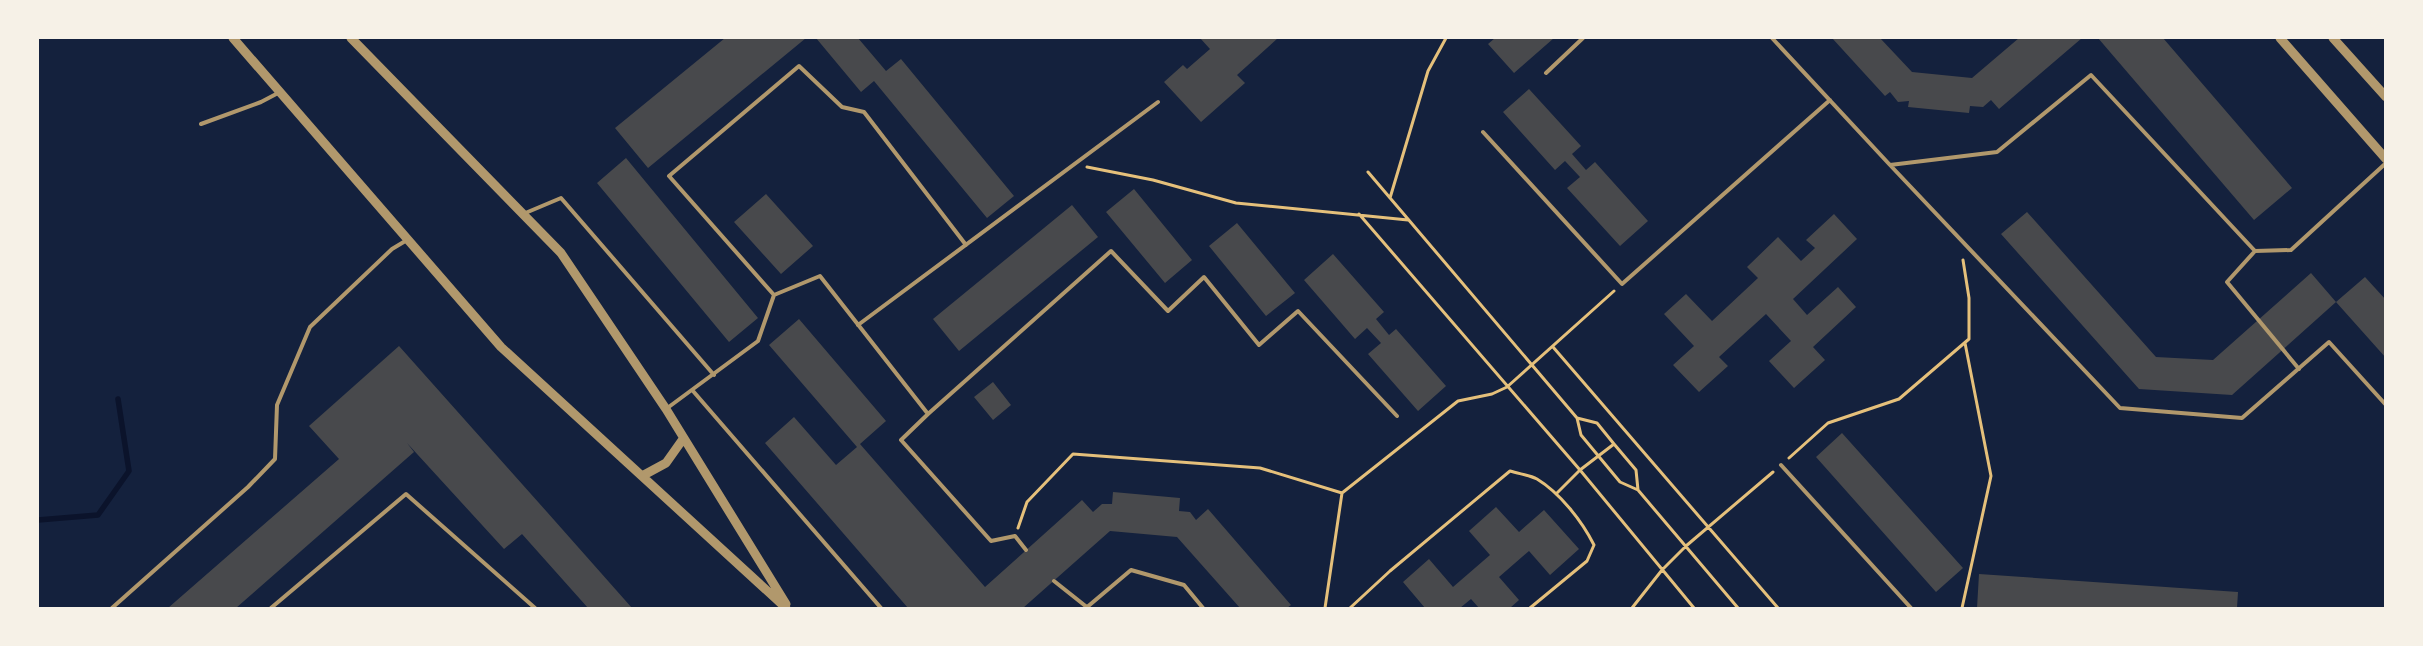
<svg xmlns="http://www.w3.org/2000/svg" width="2423" height="646" font-family="'Fira Sans Condensed',sans-serif">
  <rect width="100%" height="100%" fill="#14213d"/>
  <g fill="none" stroke-linecap="round" stroke-linejoin="round">
    <path stroke="#0b132b" stroke-width="5.5" d="M38 520 98 515 129 471 118 399"/>
  </g>
  <path fill="#48494c" d="M725 38H806L648 168 615 128Z
    M816 38H858L886 71 901 59 1014 196 987 218 874 81 861 92Z
    M1200 38H1278L1237 75 1245 83 1201 122 1164 82 1183 65 1187 69 1210 49Z
    M1495 38H1554L1514 73 1488 44Z
    M1832 38H1880L1912 72 1972 78 2019 38H2082L1999 109 1991 100 1983 107 1970 106 1969 113 1908 107 1909 101 1898 102 1890 92 1885 96Z
    M2098 38H2163L2292 188 2254 220Z
    M1529 89 1581 146 1572 154 1586 170 1595 162 1648 221 1620 246 1567 188 1580 177 1565 161 1555 170 1503 112Z
    M626 158 758 318 729 342 597 183Z
    M1134 189 1192 260 1165 283 1106 212Z
    M766 194 813 246 781 274 734 222Z
    M1072 205 1098 237 959 351 933 319Z
    M2027 212 2156 357 2213 360 2311 273 2336 302 2232 395 2139 389 2001 234Z
    M1834 214 1857 239 1793 299 1807 315 1838 287 1856 307 1813 347 1825 360 1794 388 1769 361 1791 341 1766 314 1719 357 1728 366 1699 392 1673 365 1694 346 1664 314 1686 294 1712 321 1758 278 1747 267 1778 237 1801 261 1815 248 1806 240Z
    M1237 223 1295 293 1266 316 1209 246Z
    M1333 254 1384 312 1376 319 1389 335 1396 329 1446 386 1418 411 1368 354 1381 343 1367 328 1355 339 1304 280Z
    M2365 277 2386 300V358L2336 302Z
    M799 319 886 421 860 444 985 587 1082 500 1093 512 1102 504H1112L1113 492 1180 498 1179 511 1190 512 1196 520 1208 509 1291 605 1287 608H1240L1177 537 1110 531 1023 608H908L765 443 794 417 836 465 857 447 769 345Z
    M399 346 547 512 632 608H588L522 534 528 529 504 549 407 443 414 452 236 608H168L339 459 309 426Z
    M993 382 1011 405 993 420 974 397Z
    M1842 433 1963 568 1936 592 1816 457Z
    M1496 507 1519 532 1544 510 1579 549 1550 575 1529 551 1499 577 1519 600 1510 608H1479L1471 599 1460 608H1425L1403 582 1429 559 1453 587 1490 555 1469 531Z
    M1979 574 2238 592 2237 608H1977Z"/>
  <g fill="none" stroke-linecap="round" stroke-linejoin="round">
    <path stroke="#e5c07b" stroke-width="3" d="M1087 167 1153 180 1236 203 1408 220
      M1368 172 1577 418 1597 423 1614 444 1636 470 1638 490 1738 608
      M1390 198 1428 71 1446 38
      M1359 214 1580 470 1694 608
      M1553 347 1778 608
      M1577 418 1581 435 1620 482 1638 490
      M1789 458 1828 423 1899 399 1969 339V298L1963 260
      M1556 494 1580 470 1614 444
      M1018 528 1027 502 1073 454 1260 468 1342 493
      M1325 608 1342 493 1458 401 1492 394 1507 387 1614 291
      M1350 608 1390 571 1510 471C1519 474 1530 475 1537 479 1560 493 1582 521 1594 545L1587 561 1530 608
      M1632 608 1662 570 1686 546 1773 472
      M1962 608 1991 476 1965 343"/>
    <path stroke="#b1986c" stroke-width="4" d="M1772 38 1890 165 1997 152 2091 75 2255 251 2291 250 2386 163
      M1546 73 1583 38
      M201 124 261 102 280 92
      M1483 132 1622 284 1830 100
      M1890 165 2120 408 2242 418 2329 342 2386 405
      M523 214 561 198 714 375
      M2255 251 2227 282 2299 369
      M774 295 669 176 799 66 842 107 864 112 966 245
      M858 325 1158 102
      M693 391 881 608
      M666 409 758 341 774 295 820 276 928 414 901 440 991 541 1015 536 1026 550
      M928 414 1111 251 1168 311 1204 277 1259 345 1298 311 1397 416
      M1781 465 1911 608
      M1054 581 1088 608
      M112 608 248 487 275 459 277 405 310 327 392 249 407 240
      M271 608 406 494 535 608
      M1086 608 1131 570 1184 585 1203 608"/>
    <path stroke="#b1986c" stroke-width="9" d="M233 38 501 347 786 608
      M351 38 561 253 666 409 786 604
      M2280 38 2386 159
      M2333 38 2386 97
      M642 476 666 463 683 439"/>
  </g>
  <rect width="2423" height="646" fill="none" stroke="#f6f1e7" stroke-width="78"/>
</svg>
